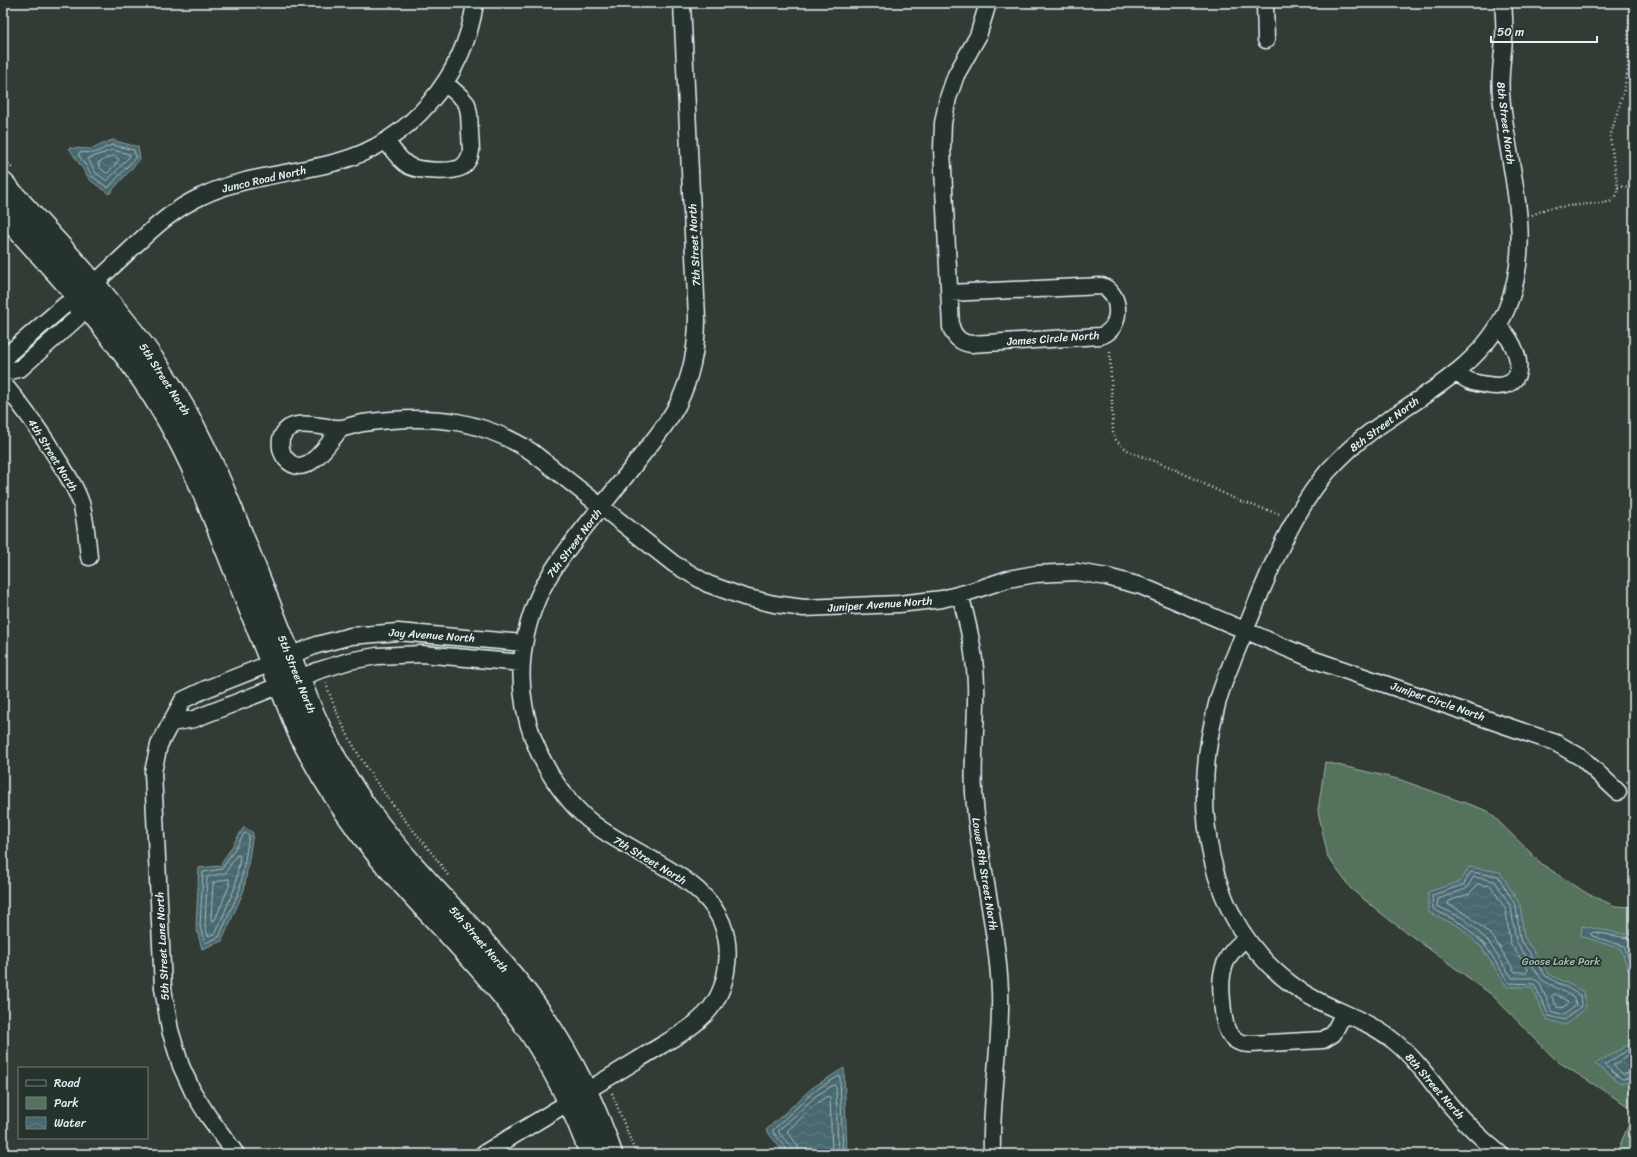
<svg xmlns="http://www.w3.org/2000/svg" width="1637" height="1157" font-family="Sriracha,sans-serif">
  <defs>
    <pattern id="water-waves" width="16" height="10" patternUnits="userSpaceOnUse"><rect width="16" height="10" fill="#47686e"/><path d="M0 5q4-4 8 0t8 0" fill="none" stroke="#627e83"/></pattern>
  </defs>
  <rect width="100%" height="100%" fill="#333b35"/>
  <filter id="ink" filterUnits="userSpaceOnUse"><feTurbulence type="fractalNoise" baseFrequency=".025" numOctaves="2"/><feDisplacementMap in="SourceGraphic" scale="8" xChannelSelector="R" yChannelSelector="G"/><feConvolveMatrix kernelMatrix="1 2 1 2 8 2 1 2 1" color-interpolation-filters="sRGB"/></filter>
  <g filter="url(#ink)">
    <path fill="#54735c" stroke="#9eb2aa" d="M1325 762 1398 779 1488 811 1543 865 1588 894 1615 906 1634 907V1110L1557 1061 1492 995 1391 921 1351 889 1328 857 1318 811Z
      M1634 1113V1154H1616Z"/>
    <path fill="url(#water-waves)" stroke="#879fa5" d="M112 140 138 147 140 159 109 194 90 180 69 148 92 149Z
      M244 827 253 833 244 890 222 941 202 949 196 927 199 868 220 866Z
      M1469 867 1500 872 1520 905 1524 937 1549 974 1584 992 1586 1008 1565 1025 1546 1019 1532 987H1507L1482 948 1460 927 1428 912V892L1461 881Z
      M1582 926 1634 936V986L1621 949 1581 936Z
      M1634 1011V1082L1621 1083 1595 1064 1628 1045Z
      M844 1068 847 1154H785L766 1130 812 1088Z"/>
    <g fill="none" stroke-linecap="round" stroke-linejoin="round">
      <path stroke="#a8bac1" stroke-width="1" d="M112 145 134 150 136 157 108 188 93 177 78 154 80 152 94 153Z
        M113 150 129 154 130 156 107 181 96 173 88 159Z
        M113 156 118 158 119 160 108 173H106L101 169 98 163Z
        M246 833 249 836 240 889 219 937 205 943 200 927 203 872 222 869 244 834Z
        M237 855H239L240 857 235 887 216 933 208 936 205 926 207 877 225 873Z
        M1471 872 1498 876 1516 906 1520 939 1546 976 1580 995 1581 1006 1565 1020 1549 1016 1534 984 1509 983 1485 945 1462 924 1433 909 1432 895 1463 885Z
        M1474 877 1495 881 1511 907 1516 941 1542 980 1575 998 1576 1005 1564 1015 1552 1011 1539 982 1532 978H1512L1488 941 1465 919 1437 906 1438 899 1466 889Z
        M229 879V886L215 920 212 921 211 919 213 883Z
        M1478 884 1491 886 1506 910 1510 943 1528 969 1527 972H1515L1493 937 1468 915 1448 904 1449 901 1469 894Z
        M1634 939 1593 932 1591 934 1592 936 1624 946 1634 974
        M1555 994 1567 1001 1568 1003 1562 1008 1557 1007 1552 997Z
        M1634 1036 1631 1048 1604 1065 1622 1079 1634 1078
        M1634 1052 1613 1065 1623 1074 1634 1073
        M788 1154 787 1150 773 1132V1130L814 1091 839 1076 840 1078 843 1154
        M793 1154 792 1148 779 1133V1130L817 1095 834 1085 836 1087 838 1154
        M799 1154 798 1146 787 1131 821 1100 828 1096 830 1098 832 1154"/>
      <defs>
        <path id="street" d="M1265 3 1266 40
          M386 141C393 150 399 160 409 166 420 171 451 173 462 167 467 163 470 158 471 151L469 114 467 104 461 97 445 83
          M949 293 1102 286C1122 293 1123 330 1100 336L971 344C961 343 954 337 951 327L942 149 943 123 948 98 956 75 978 36 988 3
          M3 363 7 355 65 305 80 297C96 282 112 267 128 252 151 230 173 209 202 196 244 176 292 174 337 162 410 142 464 78 475 3
          M1456 372C1466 381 1474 383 1487 385 1533 393 1521 346 1498 326
          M3 373 21 368 77 318 80 297
          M3 383C23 407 42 433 58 460 67 474 76 488 81 503 86 521 87 539 89 557
          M341 428C330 441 306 482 286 459 281 453 280 446 281 439 289 413 325 430 342 428 349 427 356 424 363 423 392 419 427 417 457 422 484 427 509 437 532 452L674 564 708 584 744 597 774 604 804 608 899 604 942 599 969 592 1008 579 1036 574 1077 572 1107 577 1141 586 1312 659 1556 743 1582 758 1618 792
          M960 594C968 624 975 653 976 684 977 720 972 756 974 793 978 859 997 924 1000 991 1002 1046 990 1099 992 1154
          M171 723 194 719 317 671 349 661 377 656 422 654 522 663
          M1246 938C1237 946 1229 953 1225 964 1220 976 1221 989 1222 1001 1224 1021 1224 1044 1251 1044L1323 1040 1333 1034 1344 1013
          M586 1091C612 1076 637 1060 662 1045 675 1037 689 1030 699 1020 716 1006 725 986 727 964 737 877 632 862 582 814 540 773 515 712 523 652 530 595 557 561 592 518 607 499 623 480 638 460 652 442 667 425 678 404 691 377 697 348 697 318L682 3
          M236 1154 208 1116 193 1092 181 1066 170 1030 163 988 153 772 159 745 183 700 206 689 317 645 351 636 398 632 524 643
          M483 1154 569 1102
          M1500 1154C1482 1139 1465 1123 1450 1105 1432 1083 1417 1060 1395 1042 1364 1016 1323 1009 1291 984 1204 919 1191 803 1217 704 1223 681 1233 660 1242 638 1265 583 1289 516 1328 471 1341 457 1354 444 1369 433 1418 397 1483 367 1507 308 1536 237 1507 166 1501 94 1499 75 1503 57 1504 38 1505 26 1504 15 1503 3"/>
        <path id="secondary" d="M3 184C63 250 125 313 173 390 204 441 226 495 248 551 268 602 289 654 309 705 326 744 346 782 372 816 421 882 485 937 534 1004 567 1050 593 1100 611 1154
          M3 213C64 279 125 344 170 423 193 463 210 507 227 550 251 610 274 670 298 730 320 776 347 817 379 856 428 915 486 967 529 1030 555 1069 575 1110 591 1154"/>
      </defs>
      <use href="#street" stroke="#e8f1f8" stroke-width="19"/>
      <use href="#secondary" stroke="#e8f1f8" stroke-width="25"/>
      <path stroke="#e8f1f8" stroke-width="2.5" stroke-dasharray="1 3" stroke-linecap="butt" d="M3 158 12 168
        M1618 187 1634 186
        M1532 215 1548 208 1610 202 1616 196 1618 189 1610 137 1624 90 1628 69 1629 3
        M1110 352 1113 432 1115 439 1121 445 1130 452 1170 467 1237 500 1279 514
        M326 683C339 724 362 764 388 798 407 825 431 849 449 877
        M1627 782 1634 775
        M612 1093 636 1154"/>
      <use href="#street" stroke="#26332d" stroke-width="16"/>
      <use href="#secondary" stroke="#26332d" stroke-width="22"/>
    </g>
  </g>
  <g text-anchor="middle" stroke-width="3.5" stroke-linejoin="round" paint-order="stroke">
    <g font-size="11" fill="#e8f1f8" stroke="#26332d">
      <text transform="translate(1506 123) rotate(83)" y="4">8th Street North</text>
      <text transform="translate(264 179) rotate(-13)" y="4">Junco Road North</text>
      <text transform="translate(694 245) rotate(-93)" y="4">7th Street North</text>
      <text transform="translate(1053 338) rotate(-4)" y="4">James Circle North</text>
      <text transform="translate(165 379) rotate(57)" y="4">5th Street North</text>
      <text transform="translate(1384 424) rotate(-37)" y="4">8th Street North</text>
      <text transform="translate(53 455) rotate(58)" y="4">4th Street North</text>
      <text transform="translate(574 543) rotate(-53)" y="4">7th Street North</text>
      <text transform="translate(880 604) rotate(-4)" y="4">Juniper Avenue North</text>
      <text transform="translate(432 635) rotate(4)" y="4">Jay Avenue North</text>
      <text transform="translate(297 674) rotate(68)" y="4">5th Street North</text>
      <text transform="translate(1438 701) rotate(19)" y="4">Juniper Circle North</text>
      <text transform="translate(650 860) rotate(31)" y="4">7th Street North</text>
      <text transform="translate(985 874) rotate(81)" y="4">Lower 8th Street North</text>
      <text transform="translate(479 939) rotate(49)" y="4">5th Street North</text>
      <text transform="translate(162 946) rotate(-93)" y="4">5th Street Lane North</text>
      <text transform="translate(1435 1086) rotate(49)" y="4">8th Street North</text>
    </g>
    <g font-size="11" fill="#adbfba" stroke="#26332d">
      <text x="1561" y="965">Goose Lake Park</text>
    </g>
  </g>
  <rect width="1637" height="1157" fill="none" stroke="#26332d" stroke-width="16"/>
  <rect x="8" y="8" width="1621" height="1141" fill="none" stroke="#e8f1f8" stroke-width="1.5" filter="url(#ink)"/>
  <rect x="18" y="1067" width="130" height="72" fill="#26332d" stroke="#747f7e"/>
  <rect x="26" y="1080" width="20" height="6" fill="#26332d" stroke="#747f7e"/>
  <text x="54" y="1087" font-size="12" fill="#e8f1f8">Road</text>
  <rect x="26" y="1097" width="20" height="12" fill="#54735c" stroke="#747f7e"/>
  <text x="54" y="1107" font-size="12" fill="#e8f1f8">Park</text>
  <rect x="26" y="1117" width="20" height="12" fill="url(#water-waves)" stroke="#747f7e"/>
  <text x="54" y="1127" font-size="12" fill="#e8f1f8">Water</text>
  <path d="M1491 36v6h106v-6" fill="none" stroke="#e8f1f8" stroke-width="2"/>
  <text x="1497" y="36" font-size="12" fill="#e8f1f8" stroke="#26332d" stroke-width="3" paint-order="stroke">50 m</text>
</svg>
